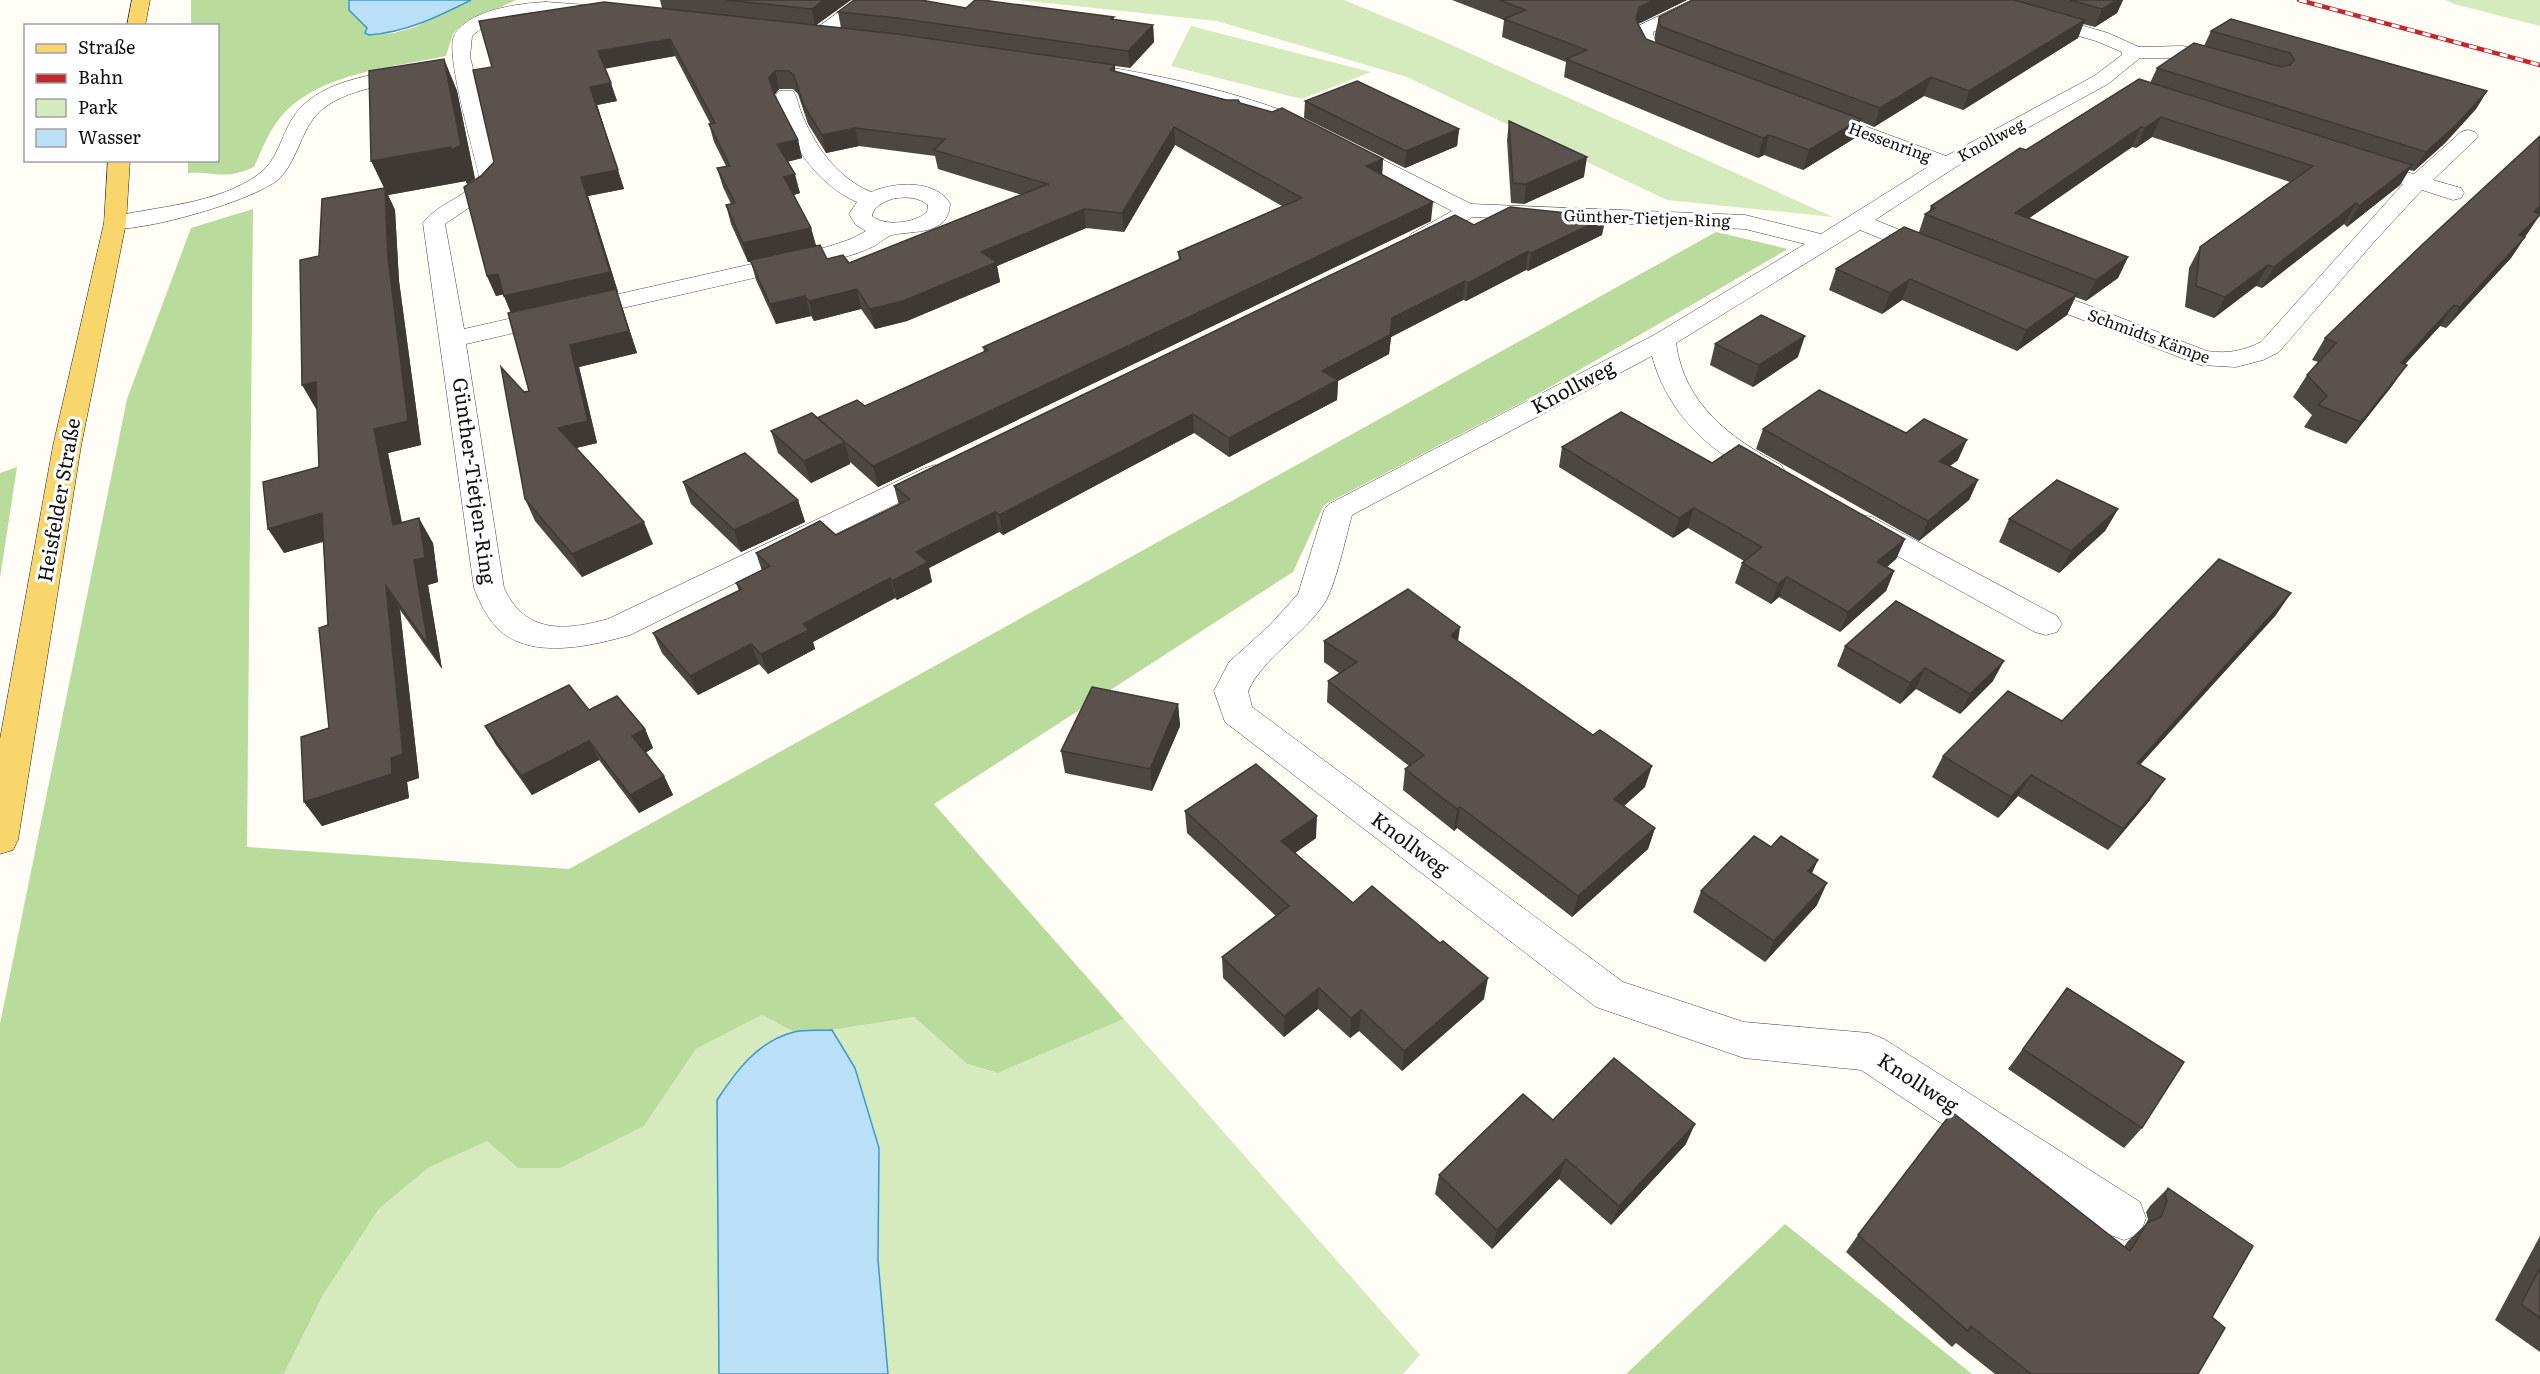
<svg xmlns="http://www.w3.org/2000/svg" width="2540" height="1374" font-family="Literata,serif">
  <rect width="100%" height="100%" fill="#fffdf5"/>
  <path fill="#d5ebbd" d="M1019 0H1344L1436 38 1833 217 1667 200 1407 77 1217 21Z
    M2445 0H2540V26L2454 4Z
    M1191 26 1371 72 1302 99 1171 66Z
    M762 1015 794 1032C753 1051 742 1062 717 1100L719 1374H284L323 1295 379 1209 428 1168 488 1140 518 1168 644 1126 696 1049Z
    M914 1017 967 1064 998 1073 1124 1019 1420 1355 1403 1374H888L878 1260 879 1148 855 1068 832 1030Z"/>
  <path fill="#b9dc9c" d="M191 0H349L348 3C354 15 366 23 369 35L394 33 415 27 471 0H516L462 25 453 34 446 56C391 68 312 73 277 122 267 135 261 152 254 167 224 181 217 171 188 173V161L218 160V26L191 25Z
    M253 209 247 847 569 869 1716 232 1788 249 1536 395 1324 505 1293 572 934 804 1124 1019 998 1073 967 1064 914 1017 832 1030 794 1032 762 1015 696 1049 644 1126 560 1168H518L487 1141 428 1168 379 1209 323 1295 284 1374H0V1024L127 399 191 228Z
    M17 467 0 578V473Z
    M1785 1224 1972 1374H1626Z"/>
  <path fill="#b9e0f7" stroke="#3f96cf" stroke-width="1.5" d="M349 0H471C437 17 407 32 369 35L365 33 367 28 349 10Z
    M832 1030 855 1068 879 1148 878 1260 888 1374H719L717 1100C736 1071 758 1041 794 1032 805 1029 820 1031 832 1030Z"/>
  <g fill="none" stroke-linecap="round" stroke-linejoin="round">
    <defs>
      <path id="minor" d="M855 0H875L826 38H814L811 34 814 30Z
        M1692 0H1715L1712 4 1653 32C1656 57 1675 49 1685 63L1683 67C1660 73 1636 52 1635 30L1638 26Z
        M1966 0H1994L2108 33 2139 47 2183 46 2231 60 2233 64 2231 68 2224 70 2182 58H2140L2108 84 1954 168 1875 220 1942 247 1946 252 1942 257 1934 259 1926 257 1860 230 1676 343C1684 404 1730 438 1781 465L1785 471 1781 477C1766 481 1756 474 1743 467 1699 443 1665 405 1652 356L1352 515C1346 536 1335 588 1324 604 1303 635 1263 658 1248 691L1252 707 1623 982 1744 1022 1869 1033 1884 1039 2140 1202 2146 1218 2140 1234 2124 1240 2108 1234 1861 1070 1744 1058 1596 1007 1225 722 1214 691 1229 662 1269 626 1298 594 1324 510 1329 504 1654 335 1805 244 1745 229 1472 217C1456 229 1432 249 1411 244L1408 239 1411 234 1452 211 1280 123 1191 95 1088 75 1085 71 1088 67 1095 65C1163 76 1230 90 1294 115L1471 204 1745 215 1821 234 1931 165 1810 119 1807 115 1810 111H1824L1946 156 2094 76 2122 55V52L2096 41 1969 4Z
        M546 2 615 7 621 8 624 12 621 16 615 17C570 12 509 2 472 36L470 57 501 176 489 194 445 224 464 329 827 247 851 239 866 231 856 225 849 214 857 202C815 184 786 138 776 95L779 91H793C798 98 799 109 803 117 817 149 838 178 871 192 894 182 934 179 950 203 949 236 915 230 892 235 885 237 879 244 872 247 862 252 852 255 841 258L466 344 504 588C525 634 565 631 608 619L925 468 935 465 945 468 949 474 945 480 630 635C591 646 530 661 497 628 486 616 480 603 474 588L423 223C437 203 471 196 479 176 474 152 445 54 454 36 467 10 520 3 546 2ZM896 198C908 197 918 197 928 205L927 212C915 223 885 227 872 216 873 206 887 200 896 198Z
        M414 67 421 69 424 73 421 77C390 85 356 87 328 105 302 121 301 154 281 177 261 199 135 235 107 228L104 223 107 218C156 206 217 205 259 174 277 161 281 137 292 119 316 80 373 75 414 67Z
        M2468 130 2475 132 2478 136 2475 140 2433 180 2461 188 2464 193 2461 198 2453 200 2422 190 2373 243 2279 352 2263 360 2236 367 2200 365 2020 296 2017 291 2020 286 2029 284 2038 286 2207 351C2227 354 2243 351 2261 342L2403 184 2394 182 2391 177 2394 172 2402 171 2414 174 2461 132Z
        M1862 515 1872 517 2057 616 2062 624 2057 632 2046 635 2035 632 1852 531 1847 524 1852 517Z"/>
      <path id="primary" d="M132 0H150L145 26H127Z
        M108 160H130L126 223 81 446 18 840 13 850 0 854V739L53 446 104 223Z"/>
    </defs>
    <use href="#minor" stroke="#444" stroke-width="1"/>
    <use href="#primary" stroke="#222" stroke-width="1"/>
    <use href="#minor" fill="#fff" fill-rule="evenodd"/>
    <use href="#primary" fill="#f9d66b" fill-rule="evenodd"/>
    <defs>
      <path id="rail" d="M2299 0 2540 65"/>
    </defs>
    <use href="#rail" stroke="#c4262e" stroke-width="4.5"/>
    <use href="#rail" stroke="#fff" stroke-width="3" stroke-dasharray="8" stroke-linecap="butt"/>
  </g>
  <path fill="#4d4742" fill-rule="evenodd" d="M660 0H851L816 25 841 28 838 12 966 8 1114 17V20L1153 25 1154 42 1130 68 1115 66V72L1240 103 1383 159 1382 174 1431 221 878 487 850 462V464L811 483 778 453 771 431 817 418 865 406 984 352 983 347 1179 260 1178 252 1282 206 1175 145 1124 232 1086 228 997 266 1000 282 907 321 875 329 861 309 814 321 811 316 776 324 756 280 751 262H748L731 224 726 205 731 204 723 187 717 168 726 166 714 142 709 124 710 123 675 56 605 68 617 101 597 105 624 189 588 196 618 292H617L623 310 637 353 579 367 597 443 576 448 653 544 582 577 535 521 525 499 524 392 529 391 511 312 503 294 496 296 487 276 481 176 494 162 492 67 662 8ZM779 89H793L798 94 808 124 826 153 859 146 935 156 938 169 1022 195 849 263 827 259 816 245 811 228 794 195 800 193 787 162 802 158 798 140 774 95Z
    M1452 0H1687L1638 24 1646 39 1657 43 1655 41V34L1659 17 1693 0H2123L2117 13 2095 27 2083 24 2078 38 1963 110 1924 96 1874 127 1860 121 1855 138 1803 170 1764 155 1758 158 1564 77 1566 62 1502 37 1504 20Z
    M2211 31 2487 91 2476 109 2445 143 2414 171 2409 170 2400 185 2347 227 2344 224 2262 288 2256 286 2214 318 2185 307 2189 268 2200 247 2290 182 2152 137 2136 148 2132 147 2028 219 2128 257 2118 278 2086 301 2075 297 2067 315 2017 351 1902 300 1882 314 1829 290 1836 269 1919 232 1925 214 1929 212 1931 206 2026 150 2150 83 2157 68 2204 46Z
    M444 59 457 91 475 179 467 184 466 181 388 195 395 210 399 281 421 445 388 453 402 523 433 543 438 582 428 585 442 669 400 610 419 778 407 782 409 798 322 826 304 802 329 728 328 625 323 541 284 553 319 467 317 409H316L384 188Z
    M1305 101 1459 129 1457 146 1405 168 1304 118Z
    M1509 121 1584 177 1524 204 1511 203 1507 140Z
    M2539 214 2527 234 2511 258 2446 328 2440 326 2405 364 2392 386 2346 444 2304 427 2312 415 2293 397 2307 375 2318 362 2312 360 2325 338Z
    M1474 225 1602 235 1528 271 1526 270 1466 301 1463 300 1391 337 1389 354 1338 381 1337 400 1229 457 1194 433 1003 535 999 532 929 568 932 582 897 600 895 598 813 642 815 649 768 674 759 664 698 695 662 653 653 633 739 591 736 583 762 571 756 553 836 535 899 505 894 486Z
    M1715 344 1798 357 1753 387 1710 365Z
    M1763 429 1958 460 1950 466 1978 480 1969 500 1919 541 1756 449Z
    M1562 447 1712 463 1905 539 1896 559 1887 567 1894 571 1886 591 1840 632 1779 597 1771 604 1735 583 1742 563 1744 561 1688 528 1673 538 1559 467Z
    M683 482 798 500 805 522 741 552 691 504Z
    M2118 509 2105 531 2059 573 1999 542 2009 519Z
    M2276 615 2140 765 2150 800 2108 850 2018 796 1998 818 1932 777 1943 756 2062 721Z
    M1324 641H1458L1645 787 1624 806 1655 828 1648 849 1572 917 1457 828 1454 831 1403 790 1405 769 1409 766 1327 702 1328 681 1339 673 1324 662Z
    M1845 646 1993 681 1960 714 1916 689 1900 704 1837 666Z
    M1178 704 1180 726 1152 791 1065 773 1061 751Z
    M589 710 645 729 653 748 646 752 664 776 673 795 639 813 599 760 532 795 496 745 485 726Z
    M1185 811 1316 838 1295 853 1353 903 1484 999 1402 1071 1359 1031 1350 1038 1318 1009 1284 1037 1223 978 1222 957 1276 916 1187 833Z
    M1812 873 1817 905 1765 962 1693 912 1701 891Z
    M2067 988 2142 1128 2124 1148 2008 1069Z
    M1553 1120 1686 1144 1611 1225 1559 1179 1492 1249 1435 1194 1439 1175Z
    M2168 1188 2212 1317 2198 1374H1995L1956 1343 1952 1347 1846 1252 1858 1235 2124 1247 2128 1241 2146 1224 2148 1219 2146 1212 2150 1206Z
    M2540 1236V1352L2495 1320Z"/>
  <path fill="#3f3936" d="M824 0H851L815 26 812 9Z
    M1654 0H1687L1636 25V20L1639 7Z
    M2117 0H2123L2117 13 2095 27 2102 9Z
    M2085 20 2078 38 1963 110 1969 91Z
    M1153 25 1154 42 1130 68 1128 51Z
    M670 39 675 56 604 69 598 51Z
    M444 59 457 91 475 179 467 184 466 181 388 195 395 210 399 281 421 445 388 453 407 549 393 525 374 429 388 258 385 190 371 161Z
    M1115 65 1116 83 1110 70Z
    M775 71 779 89 774 96 769 78Z
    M1931 77 1924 96 1874 127 1880 108Z
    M611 83 617 101 597 105 624 189 588 196 618 292H617L623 310 637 353 579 367 597 443 568 450 558 428 570 345 512 316 504 296 581 177 590 87Z
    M2487 91 2476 109 2445 143 2414 171 2426 152Z
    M2161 117 2152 137 2136 148 2145 128Z
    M1861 119 1855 138 1803 170 1809 150Z
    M1174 127 1175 145 1124 232 1122 213Z
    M2141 127 2132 147 2006 234 2015 213Z
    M855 128 859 146 826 153 822 135Z
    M1459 129 1457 146 1405 168 1406 151Z
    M1769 135 1764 155 1758 158 1763 138Z
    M798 140 802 158 782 163 777 144Z
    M1587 157 1584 177 1524 204 1526 184Z
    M1383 159 1382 178 1366 166Z
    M2412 165 2400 185 2347 227 2359 206Z
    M795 174 800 193 789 196 784 177Z
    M1433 202 1431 221 878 487 873 466Z
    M2356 203 2344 224 2262 288 2274 267Z
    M2540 206V213L2520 232 2534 212Z
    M1084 209 1086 228 997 266 1000 282 907 321 875 329 870 309 981 252Z
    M2540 215 2527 234 2505 256 2519 235Z
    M1606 217 1602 235 1528 271 1531 253Z
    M811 228 816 247 748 262 743 243Z
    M2525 237 2511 258 2446 328 2460 307Z
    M1528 251 1526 270 1466 301 1468 283Z
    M2128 257 2118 278 2086 301 2096 280Z
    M2268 265 2256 286 2214 318 2225 297Z
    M498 274 506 294 496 296 487 276Z
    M1910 279 1902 300 1882 314 1890 293Z
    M1465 281 1463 300 1391 337 1389 354 1338 381 1337 400 1229 457V438L1322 371 1392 318Z
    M857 289 861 309 814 321 809 301Z
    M2077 294 2067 315 2017 351 2026 330Z
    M805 296 811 316 776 324 770 304Z
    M2454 305 2440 326 2387 384 2401 363Z
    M1805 336 1798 357 1753 387 1759 365Z
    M2407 365 2392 386 2346 444 2361 422Z
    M316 382 329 406 316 409 302 385Z
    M1193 414 1194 433 1003 535 999 515Z
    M1967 440 1958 460 1930 481 1939 461Z
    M845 442 850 464 811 483 804 461Z
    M1978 480 1969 500 1919 541 1928 521Z
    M798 500 805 522 741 552 734 530Z
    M1694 508 1688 528 1673 538 1679 518Z
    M2118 509 2105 531 2059 573 2071 551Z
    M995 512 999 532 929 568 932 582 897 600 892 581 916 552Z
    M322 513 337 538 284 553 268 529Z
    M419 518 433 543 438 582 428 585 442 669 428 645 414 560Z
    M644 522 653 544 582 577 572 554Z
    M1905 539 1896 559 1869 582 1877 562Z
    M1894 571 1886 591 1840 632 1848 612Z
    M1787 577 1779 597 1771 604 1778 584Z
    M890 578 895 598 813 642 815 649 768 674 761 654 803 624Z
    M386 586 400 610 419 778 407 782 409 798 322 826 304 802 391 758Z
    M2291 593 2276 615 2122 784 2137 763Z
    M1460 627 1457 649 1451 636Z
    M751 644 759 664 698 695 690 676Z
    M2004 661 1993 681 1960 714 1970 694Z
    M1925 668 1916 689 1900 704 1910 683Z
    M1178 704 1180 726 1152 791 1150 769Z
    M645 729 653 748 642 755 632 736Z
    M589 741 599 760 532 795 521 776Z
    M1652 766 1645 787 1608 820 1614 799Z
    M2031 775 2018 796 1998 818 2011 797Z
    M664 776 673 795 639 813 630 795Z
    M2165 779 2150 800 2108 850 2123 829Z
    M1460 807 1457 828 1454 831 1457 809Z
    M1317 816 1316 838 1281 863V841Z
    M1655 828 1648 849 1572 917 1578 896Z
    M1818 860 1808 882V871Z
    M1827 883 1817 905 1765 962 1774 941Z
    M1488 978 1484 999 1402 1071 1404 1051Z
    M1319 988 1318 1009 1284 1037V1016Z
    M1361 1010 1359 1031 1350 1038 1351 1018Z
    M1695 1124 1686 1144 1611 1225 1619 1206Z
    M1566 1159 1559 1179 1492 1249 1497 1230Z"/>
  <path fill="#5a524d" stroke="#3f3936" stroke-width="1.5" d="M726 0H824L812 9Z
    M854 0H921L966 8 975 0H982L1114 17 1111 19 1153 25 1128 51 897 18 838 12Z
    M1499 0H1654L1639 7 1636 20 1646 39 1861 119 1809 150 1769 135 1763 138 1566 59 1587 50 1504 19 1526 10Z
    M1693 0H2014L2085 20 1969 91 1931 77 1880 108 1662 27 1659 23V17Z
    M2070 0H2117L2102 9Z
    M604 2 897 34 1115 65 1110 70 1226 100H1238L1240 103 1272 112 1282 108 1383 159 1366 166 1433 202 873 466 817 418 857 400 865 406 988 350 983 347 1181 259 1178 252 1302 198 1174 127 1122 213 1084 209 981 252 997 262 903 301 870 309 857 289 809 301 805 296 770 304 750 260 820 245 827 259 843 255 849 263 1048 184 934 150 945 139 855 128 822 135 804 106 794 76 789 71H775L769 78 774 94 798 140 777 144 795 174 784 177 811 228 743 243 726 205 735 203 717 168 730 166 709 124 715 123 670 39 598 51 611 83 590 87 618 170 581 177 610 272 504 296 498 274 487 276 464 187 481 176 494 162 473 70 492 67 479 21Z
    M2231 19 2487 91 2457 124 2426 152 2157 68 2194 43 2282 67 2290 65 2294 60 2290 53 2211 31Z
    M444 59 461 145 452 150 451 147 371 161 369 71Z
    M2139 79 2412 165 2359 206 2356 203 2274 267 2268 265 2225 297 2196 286 2200 247 2313 166 2161 117 2145 128 2141 127 2015 213 2128 257 2096 280 1925 214 1935 208 1931 206 2020 148 2026 150Z
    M1357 81 1459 129 1406 151 1305 101Z
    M1509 121 1587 157 1526 184 1513 183Z
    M2540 136V206L2534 212 2540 214V215L2519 235 2525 237 2460 307 2454 305 2401 363 2407 365 2361 422 2318 405 2327 396 2307 375 2336 343 2325 338 2424 243Z
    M385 188 388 258 408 421 374 429 393 525 419 518 425 558 414 560 428 645 386 586 403 754 391 758 392 774 304 802 301 737 329 728 319 628 328 625 322 513 268 529 263 482 319 467 316 382 302 385 300 260 319 256 322 199Z
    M1510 207 1606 217 1531 253 1528 251 1468 283 1465 281 1392 318 1390 335 1322 371 1338 380 1229 438 1193 414 999 515 995 512 916 552 928 562 892 581 890 578 803 624 809 630 761 654 751 644 690 676 653 633 742 589 736 583 770 566 756 553 820 521 836 535 910 499 894 486 1455 215 1474 225Z
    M1904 227 2077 294 2026 330 1910 279 1890 293 1836 269Z
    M616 289 629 331 570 345 588 421 558 428 644 522 572 554 525 499 501 367 524 392 529 391 508 313Z
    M1761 315 1805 336 1759 365 1715 344Z
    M1819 390 1906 433 1924 419 1967 440 1939 461 1978 480 1928 521 1763 429Z
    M1621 412 1712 463 1739 445 1905 539 1877 562 1894 571 1848 612 1787 577 1778 584 1742 563 1762 547 1694 508 1679 518 1562 447Z
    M812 413 845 442 804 461 771 431Z
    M745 453 798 500 734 530 683 482Z
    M2057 480 2118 509 2071 551 2009 519Z
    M2219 559 2291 593 2137 763 2165 779 2123 829 2031 775 2011 797 1943 756 2008 691 2062 721Z
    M1408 589 1460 627 1451 636 1593 735 1600 730 1652 766 1614 799 1655 828 1578 896 1460 807 1457 809 1405 769 1424 755 1328 681 1357 662 1324 641Z
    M1896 601 2004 661 1970 694 1925 668 1910 683 1845 646Z
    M569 685 589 710 617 696 645 729 632 736 664 776 630 795 589 741 521 776 485 726Z
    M1092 687 1178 704 1150 769 1061 751Z
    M1256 764 1317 816 1281 841 1353 903 1372 886 1440 943 1443 941 1488 978 1404 1051 1361 1010 1351 1018 1319 988 1284 1016 1222 957 1289 906 1185 811Z
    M1754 836 1771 847 1781 836 1818 860 1808 871 1827 883 1774 941 1701 891Z
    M2067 988 2184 1062 2142 1128 2023 1049Z
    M1614 1058 1695 1124 1619 1206 1566 1159 1497 1230 1439 1175 1523 1094 1553 1120Z
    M1952 1112 2130 1251 2147 1223 2161 1217 2167 1201 2165 1194 2168 1188 2253 1246 2212 1317 2225 1328 2198 1374H2031L1971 1326 1968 1331 1858 1235Z
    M2540 1268V1318L2521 1304Z"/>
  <g text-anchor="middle" stroke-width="6" stroke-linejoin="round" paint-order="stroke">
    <g font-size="16" fill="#111" stroke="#fff">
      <text transform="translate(1991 140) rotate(-28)" y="6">Knollweg</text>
      <text transform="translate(1890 142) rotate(20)" y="6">Hessenring</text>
      <text transform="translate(1647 218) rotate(2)" y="6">Günther-Tietjen-Ring</text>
      <text transform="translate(2149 336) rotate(20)" y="6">Schmidts Kämpe</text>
    </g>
    <g font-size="20" fill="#111" stroke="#fff">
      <text transform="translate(1573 387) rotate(-28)" y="7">Knollweg</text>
      <text transform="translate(474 481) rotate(82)" y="7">Günther-Tietjen-Ring</text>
      <text transform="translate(59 500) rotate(-80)" y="7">Heisfelder Straße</text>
      <text transform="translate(1410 844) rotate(37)" y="7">Knollweg</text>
      <text transform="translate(1918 1083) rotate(33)" y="7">Knollweg</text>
    </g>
  </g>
  <rect x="24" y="24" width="195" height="138" fill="#ffffff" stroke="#a0a0a0" stroke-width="1.5"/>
  <rect x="36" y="44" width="30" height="9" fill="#f9d66b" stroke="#a0a0a0" stroke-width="1.5"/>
  <text x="78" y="54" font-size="18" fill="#111111">Straße</text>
  <rect x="36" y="74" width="30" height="9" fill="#c4262e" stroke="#a0a0a0" stroke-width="1.5"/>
  <text x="78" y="84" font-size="18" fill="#111111">Bahn</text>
  <rect x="36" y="99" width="30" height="18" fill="#d5ebbd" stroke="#a0a0a0" stroke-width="1.5"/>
  <text x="78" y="114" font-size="18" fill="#111111">Park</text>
  <rect x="36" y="129" width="30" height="18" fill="#b9e0f7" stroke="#a0a0a0" stroke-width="1.5"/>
  <text x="78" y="144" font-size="18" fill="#111111">Wasser</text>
</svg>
